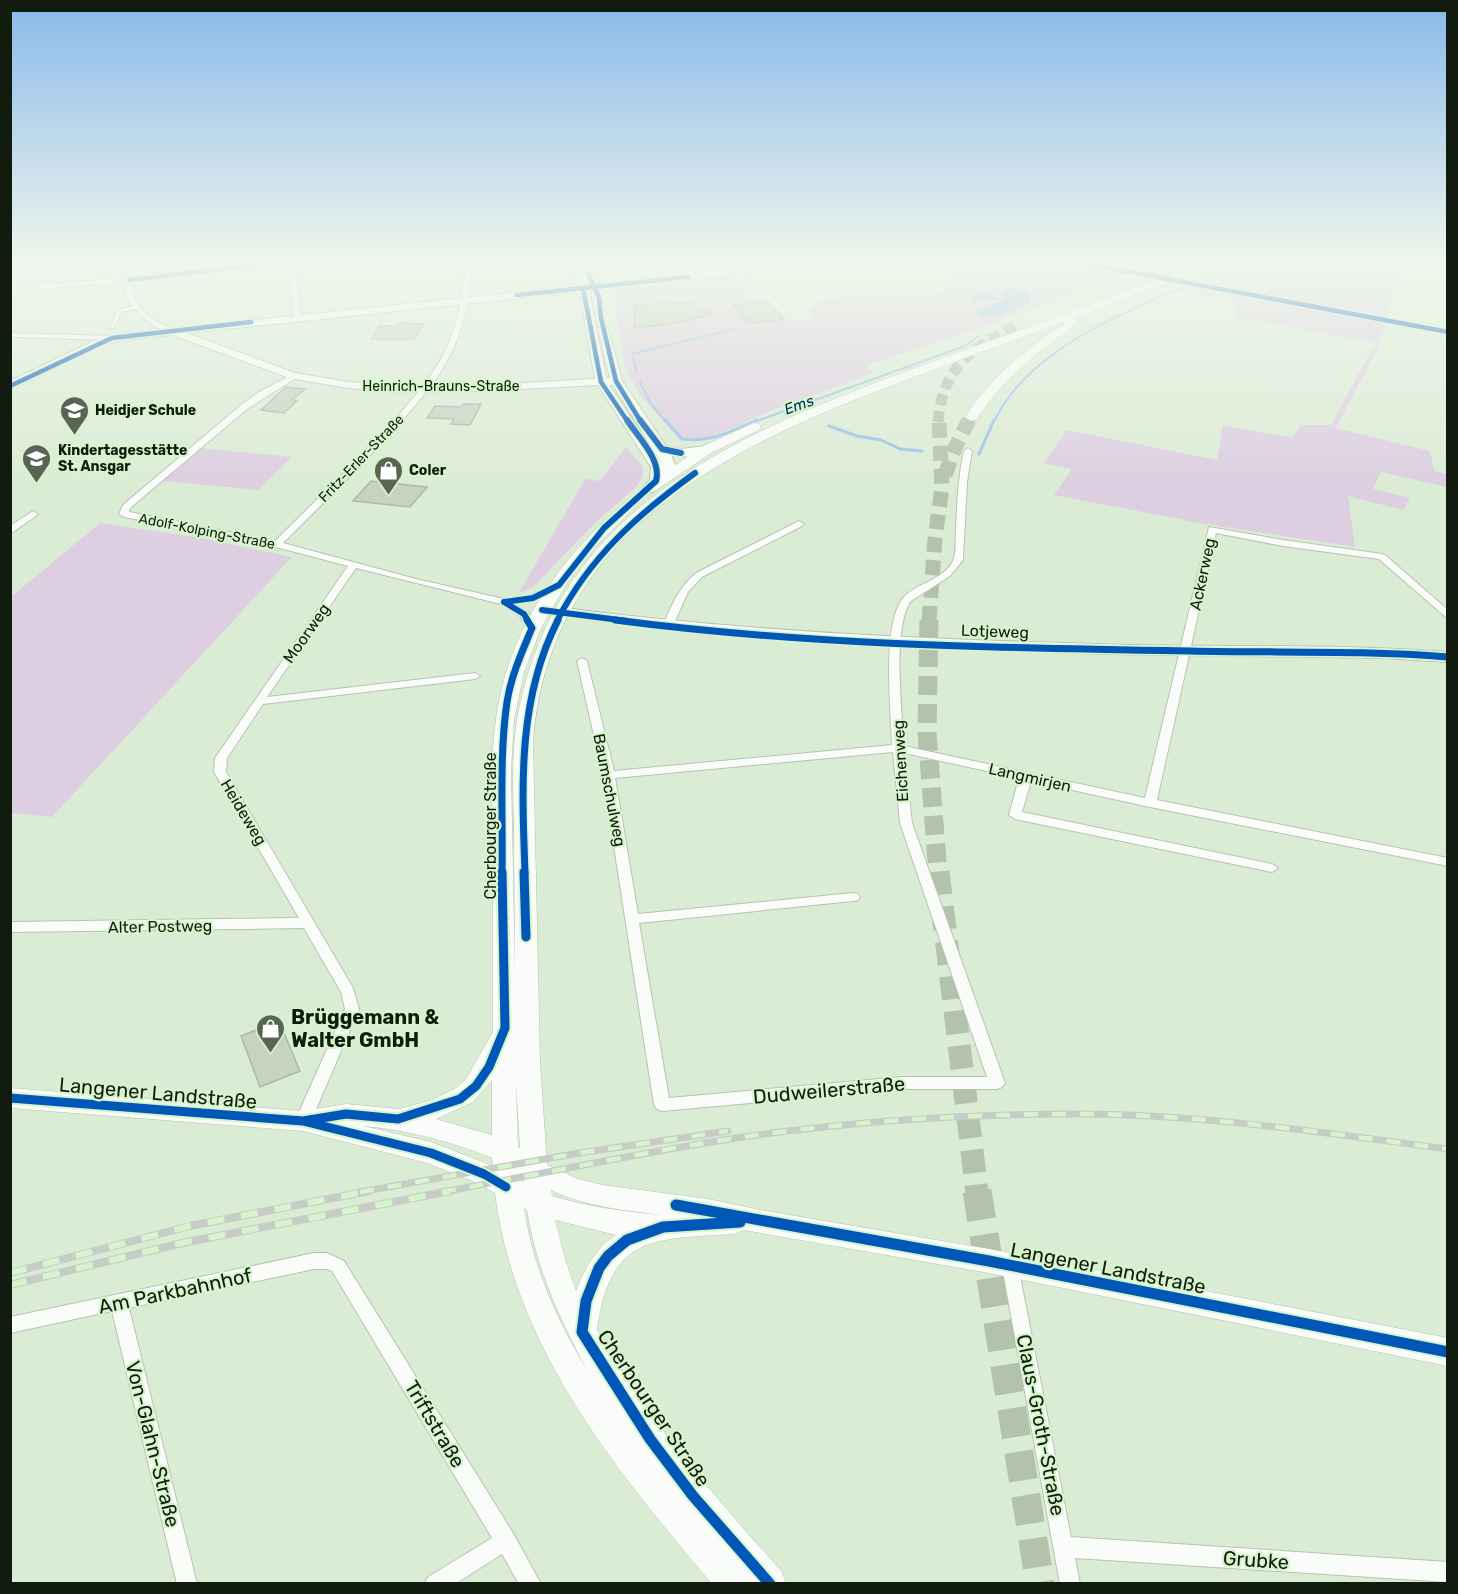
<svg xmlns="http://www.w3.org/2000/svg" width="1458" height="1594" font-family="Rubik,sans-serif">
  <rect width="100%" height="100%" fill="#dbecd5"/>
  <path fill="#ddcee1" d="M961 263H1065L1125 273 996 322 867 365 874 373C839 386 803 398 768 412 739 424 713 441 680 440L639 394 625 368 612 291 733 274 754 300 766 299 789 322 813 318 809 312 821 299 932 294 952 288Z
    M1256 263H1399L1380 344 1336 428 1430 451 1434 471 1447 474V487L1381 472 1373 489 1410 498 1403 510 1348 496 1355 547 1205 524 1054 495 1072 469 1044 463 1067 430 1217 460 1223 425 1292 438 1301 425H1331L1375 343 1235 317 1236 301 1179 291Z
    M626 447 642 466 643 476 636 487 595 523 533 587 519 593 585 479 600 481Z
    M201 448 292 457 258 490 162 481Z
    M100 523 195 537 292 557 52 817 11 813V597Z"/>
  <path fill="#9bc1ed" d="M1013 287 1024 290 1031 299 1029 303C1014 309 992 322 977 314L986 307 1003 302 992 299 975 302 970 296 988 294 1004 300 1002 292 1006 288Z"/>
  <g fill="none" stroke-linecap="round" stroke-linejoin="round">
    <path stroke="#9bc1ed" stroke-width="2" d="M637 373 632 354 734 329
      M640 382 650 402 666 422
      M754 422 965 346 979 336
      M994 422C1032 337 1167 295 1247 263"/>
    <path stroke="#9bc1ed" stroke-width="3" d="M665 420 682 439C710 443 732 431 757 420
      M829 426 857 436 881 440 900 449 922 451
      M979 454 994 420"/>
  </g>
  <path fill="#c6d3c1" stroke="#acb9a8" stroke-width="1.5" d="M768 302 784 319 749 323 733 305Z
    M690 303 695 308 713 314 666 325 635 327V305Z
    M399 323 423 324 415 339H372L379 326H398Z
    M286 387 305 389 292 400 297 401 284 413 261 410Z
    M463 404H481L470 425 451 424 454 419 427 418 435 406 461 407Z
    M371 481 427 487 410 507 353 501Z
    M279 1021 300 1071 260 1087 241 1036Z"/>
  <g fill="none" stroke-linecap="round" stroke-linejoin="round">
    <path stroke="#b3c2ad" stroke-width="11" stroke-dasharray="11 6" stroke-linecap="butt" d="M938 422C942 369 971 348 1015 326
      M969 422 971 417"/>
    <path stroke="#b3c2ad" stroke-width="15" stroke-dasharray="15 8" stroke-linecap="butt" d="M945 475 955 448 969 420
      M929 621 935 539 942 487 939 420"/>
    <path stroke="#b3c2ad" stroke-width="19" stroke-dasharray="19 9" stroke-linecap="butt" d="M929 620 927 733 938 873"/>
    <path stroke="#b3c2ad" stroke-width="23" stroke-dasharray="23 12" stroke-linecap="butt" d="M938 872 977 1192"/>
    <path stroke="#b3c2ad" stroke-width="29" stroke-dasharray="29 15" stroke-linecap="butt" d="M977 1191 1040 1584"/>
    <defs>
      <path id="street" d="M129 263H135L132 296 148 316 173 330V332C160 333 144 319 136 309L122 312 114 328H110L117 310 133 306 126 296 127 282 10 291V287L127 278Z
        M289 263H295L300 317 297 319 294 317Z
        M466 263H472C470 292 466 320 454 347 440 379 415 406 392 432 357 470 320 506 283 543L416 579 504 599 531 595 558 582 563 585 536 600 514 604 528 612 537 628 532 631 528 630 520 616 501 604 356 568 267 697 475 673 480 676 475 679 263 704 227 758 226 772 353 988 359 1009 311 1121 308 1125 303 1127 298 1125 295 1121 345 1009 341 992 304 928 10 932V922L299 918 214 772 215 758 348 566 276 547 124 517 119 514 123 505 241 405 259 392 293 374 297 376 296 378 247 409 130 508 129 512 275 541C312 504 349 469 384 431 408 405 432 379 447 347 459 320 463 292 466 263Z
        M793 263H813L810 265 595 289 592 287 595 285Z
        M10 333 112 336 116 338 112 340 10 337Z
        M968 448 972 451 967 482 963 560 950 576 911 601C892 626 902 713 904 746L1145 798 1209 527 1283 540 1382 554 1385 555 1448 610V619L1379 559 1283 546 1216 533 1157 800 1448 858V866L1150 807 1031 781 1022 812 1272 864 1278 868 1272 872 1015 819 1009 815 1019 778 904 753 912 823 1005 1083 1002 1087 997 1089H902L662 1111 657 1109 654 1105 603 775 577 661 582 658 587 661 614 771 892 745C891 712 881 619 905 596 918 583 944 579 953 561 957 551 955 539 956 529 957 503 958 477 964 451ZM893 752 900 823 987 1077H902L669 1098 639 923 853 901 858 900 860 897 858 894 853 893 638 914 615 778Z
        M33 511 38 514 36 516 10 534V526Z
        M799 521 804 524 802 526 702 577 688 592 672 628H664L663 626C671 606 679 587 696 573Z
        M314 1253H327L344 1261 513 1533 541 1584H519L502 1554 455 1584H425L428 1577 492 1538 332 1271 326 1269H314L129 1308 197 1584H177L112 1311 10 1333V1317Z
        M1010 1258 1016 1261 1018 1266 1071 1537 1448 1562V1582L1075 1558 1080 1584H1060L1002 1266 1004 1261Z"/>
      <path id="secondary" d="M578 263H588L586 285 595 284 600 287 589 291 606 378H610L598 328 603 325 608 328 622 381 666 446 681 449 706 446 712 450C703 458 683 457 671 455L678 472 672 476 663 473 662 481 654 492H644L642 489 650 480 651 467 598 385 483 391 399 392 348 388 289 378 173 335 121 340 102 345 10 389V381L94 341 121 334 577 286 575 282ZM580 292 595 379 483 385 399 386 348 382 295 373 187 333ZM609 385H613L663 465 662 464Z
        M542 605C738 632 935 640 1133 645 1238 647 1343 644 1448 652V662L1383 658 1107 654 864 645 703 634 537 613 534 610 537 607Z"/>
      <path id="primary" d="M1202 263H1216L1073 319 1077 320V324C1037 352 1003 379 976 420L971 421 965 417C992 376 1027 348 1068 321 1002 344 937 368 872 393 706 458 549 544 533 741L540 1062 547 1165 578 1179 603 1185 708 1199 761 1210 989 1249 1448 1338V1366L989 1273 744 1230 734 1234C652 1239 610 1235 597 1330 647 1419 714 1496 782 1572L786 1584H712C615 1469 514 1347 495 1193L475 1182 427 1163 303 1131 10 1108V1088L303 1111 346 1104 399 1109 432 1100 456 1088 466 1079 493 1032C493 971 493 911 493 850 492 799 489 747 500 696 516 620 565 554 623 504L628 503 635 507 598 544 567 583 542 626 524 672 514 720 511 771 515 974C515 925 514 876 514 827 513 786 511 744 520 704 566 497 754 427 932 362 1022 329 1112 297 1202 263ZM492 1080V1135L436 1119 473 1102ZM516 1084 520 1148 518 1147ZM363 1126C408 1130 451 1141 492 1158L493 1166 431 1142ZM519 1175 523 1177 524 1182 520 1180ZM551 1190C586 1207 624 1210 663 1215 624 1212 589 1207 552 1196ZM524 1208 527 1210C536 1268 560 1319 587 1370 557 1320 532 1266 524 1208ZM555 1220 616 1235C596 1248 585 1268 576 1291L565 1259Z
        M754 423 759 424 761 427 759 430 711 453 655 491 650 492 643 488 701 447Z"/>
    </defs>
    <use href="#street" stroke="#b6c3b1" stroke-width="2"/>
    <use href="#secondary" stroke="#b6c3b1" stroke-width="2"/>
    <use href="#primary" stroke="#b6c3b1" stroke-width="1"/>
    <use href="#street" fill="#fafcf9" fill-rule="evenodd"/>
    <use href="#secondary" fill="#fafcf9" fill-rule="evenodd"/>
    <use href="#primary" fill="#fafcf9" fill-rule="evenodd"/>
    <defs>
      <path id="rail-far1" d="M360 1192 579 1153 728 1131
        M442 1192C542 1174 642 1152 743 1137 853 1121 967 1114 1078 1114 1202 1114 1325 1133 1448 1149"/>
      <path id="rail" d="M10 1273 190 1226 369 1191
        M10 1285 182 1243 450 1191"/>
    </defs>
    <use href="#rail-far1" stroke="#c7ccc6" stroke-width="7"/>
    <use href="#rail" stroke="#c7ccc6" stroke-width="8"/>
    <use href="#rail-far1" stroke="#d6f5cc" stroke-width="4.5" stroke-dasharray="14" stroke-linecap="butt"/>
    <use href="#rail" stroke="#d6f5cc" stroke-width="6" stroke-dasharray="17" stroke-linecap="butt"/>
    <defs>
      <path id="cycleway-far4" d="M1083 263 1448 332
        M588 274 599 297 601 318 616 381 641 422
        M129 280 268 263
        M583 288 601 382 628 422
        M517 295 689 277
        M10 386 112 338 251 322"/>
      <path id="cycleway-far3" d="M640 420 662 449 681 453
        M504 602 533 598 559 585 604 528 656 481C662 460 638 437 627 420
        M504 602 524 614 528 621
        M542 610 627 621
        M557 621C589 558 638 514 695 473"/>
      <path id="cycleway-far2" d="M615 620C805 645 999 648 1190 651 1276 653 1362 650 1448 657
        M502 873C503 819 499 756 507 702 511 676 522 652 532 628L527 620
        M525 873C522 787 517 700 558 620"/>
      <path id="cycleway-far1" d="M524 872 526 937
        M10 1098 303 1121 431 1153 484 1174 506 1187
        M303 1121 346 1114 398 1119 460 1099 476 1086 489 1067 505 1028 502 872"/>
      <path id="cycleway" d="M676 1205 989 1261 1448 1352
        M740 1222 663 1227 627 1240 608 1256 599 1268 586 1301 582 1332 650 1439 693 1496 770 1584"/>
    </defs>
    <use href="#cycleway-far4" stroke="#d6f5cc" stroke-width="7"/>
    <use href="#cycleway-far3" stroke="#d6f5cc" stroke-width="9"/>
    <use href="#cycleway-far2" stroke="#d6f5cc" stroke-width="10"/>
    <use href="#cycleway-far1" stroke="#d6f5cc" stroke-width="13"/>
    <use href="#cycleway" stroke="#d6f5cc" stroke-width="15"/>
    <use href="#cycleway-far4" stroke="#0057b8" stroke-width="4.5"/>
    <use href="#cycleway-far3" stroke="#0057b8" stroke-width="6"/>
    <use href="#cycleway-far2" stroke="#0057b8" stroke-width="7"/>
    <use href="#cycleway-far1" stroke="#0057b8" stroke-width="9"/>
    <use href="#cycleway" stroke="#0057b8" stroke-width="11"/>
  </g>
  <linearGradient id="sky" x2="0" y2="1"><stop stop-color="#89b9ea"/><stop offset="0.54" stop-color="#eff6ec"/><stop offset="1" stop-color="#eff6ec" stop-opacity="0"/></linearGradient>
  <rect width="1458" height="486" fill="url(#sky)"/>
  <defs>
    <symbol id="school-pin" viewBox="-11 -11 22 30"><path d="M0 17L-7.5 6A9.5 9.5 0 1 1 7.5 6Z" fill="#586554" stroke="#d6f5cc"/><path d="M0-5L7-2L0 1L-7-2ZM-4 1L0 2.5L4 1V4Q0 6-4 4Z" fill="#fff"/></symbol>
    <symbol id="shop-pin" viewBox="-11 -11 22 30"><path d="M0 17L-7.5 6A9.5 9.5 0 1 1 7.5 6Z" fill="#586554" stroke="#d6f5cc"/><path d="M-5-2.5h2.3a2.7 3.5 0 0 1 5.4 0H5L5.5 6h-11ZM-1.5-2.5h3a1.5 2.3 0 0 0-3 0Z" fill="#fff"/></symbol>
  </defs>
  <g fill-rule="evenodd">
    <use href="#school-pin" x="58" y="394" width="33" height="45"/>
    <use href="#school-pin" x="20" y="442" width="33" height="45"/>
    <use href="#shop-pin" x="372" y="454" width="33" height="45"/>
    <use href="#shop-pin" x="254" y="1012" width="33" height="45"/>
  </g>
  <g text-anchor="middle" stroke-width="4.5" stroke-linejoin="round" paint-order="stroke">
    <g font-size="14" fill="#121c0e" stroke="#d6f5cc">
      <text x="441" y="391">Heinrich-Brauns-Straße</text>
      <text transform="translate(361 458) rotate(-46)" y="5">Fritz-Erler-Straße</text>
      <text transform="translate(207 531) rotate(11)" y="5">Adolf-Kolping-Straße</text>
    </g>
    <g font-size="14" font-weight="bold" fill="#121c0e" stroke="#d6f5cc" text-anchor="start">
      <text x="95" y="415">Heidjer Schule</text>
      <text x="58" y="455">Kindertagesstätte<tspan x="58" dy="16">St. Ansgar</tspan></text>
      <text x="409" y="475">Coler</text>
    </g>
    <g font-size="15" font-style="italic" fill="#002e6b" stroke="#d6f5cc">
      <text transform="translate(799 405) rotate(-20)" y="5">Ems</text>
    </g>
    <g font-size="16" fill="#121c0e" stroke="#d6f5cc">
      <text transform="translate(1202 574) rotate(-78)" y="6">Ackerweg</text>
      <text transform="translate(995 631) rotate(2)" y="6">Lotjeweg</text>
      <text transform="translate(306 633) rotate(-55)" y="6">Moorweg</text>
      <text transform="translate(900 761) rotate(-93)" y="6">Eichenweg</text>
      <text transform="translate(1030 777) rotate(13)" y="6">Langmirjen</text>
      <text transform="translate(610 790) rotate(79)" y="6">Baumschulweg</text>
      <text transform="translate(244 812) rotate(59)" y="6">Heideweg</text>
      <text transform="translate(490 826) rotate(-90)" y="6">Cherbourger Straße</text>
      <text transform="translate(160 926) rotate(-1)" y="6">Alter Postweg</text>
    </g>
    <g font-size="20" font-weight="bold" fill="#121c0e" stroke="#d6f5cc" text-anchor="start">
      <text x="291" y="1024">Brüggemann &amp;<tspan x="291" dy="23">Walter GmbH</tspan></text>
    </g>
    <g font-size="20" fill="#121c0e" stroke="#d6f5cc">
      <text transform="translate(829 1090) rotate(-5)" y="7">Dudweilerstraße</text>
      <text transform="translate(158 1093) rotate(5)" y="7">Langener Landstraße</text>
      <text transform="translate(1108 1268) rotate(11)" y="7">Langener Landstraße</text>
      <text transform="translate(175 1291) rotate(-12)" y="7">Am Parkbahnhof</text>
      <text transform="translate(654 1408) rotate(56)" y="7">Cherbourger Straße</text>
      <text transform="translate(435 1424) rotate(59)" y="7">Triftstraße</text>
      <text transform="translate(1041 1425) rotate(79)" y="7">Claus-Groth-Straße</text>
      <text transform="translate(153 1444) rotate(76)" y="7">Von-Glahn-Straße</text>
      <text transform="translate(1256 1560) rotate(4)" y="7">Grubke</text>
    </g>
  </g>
  <rect width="1458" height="1594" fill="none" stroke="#121c0e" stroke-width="24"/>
</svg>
